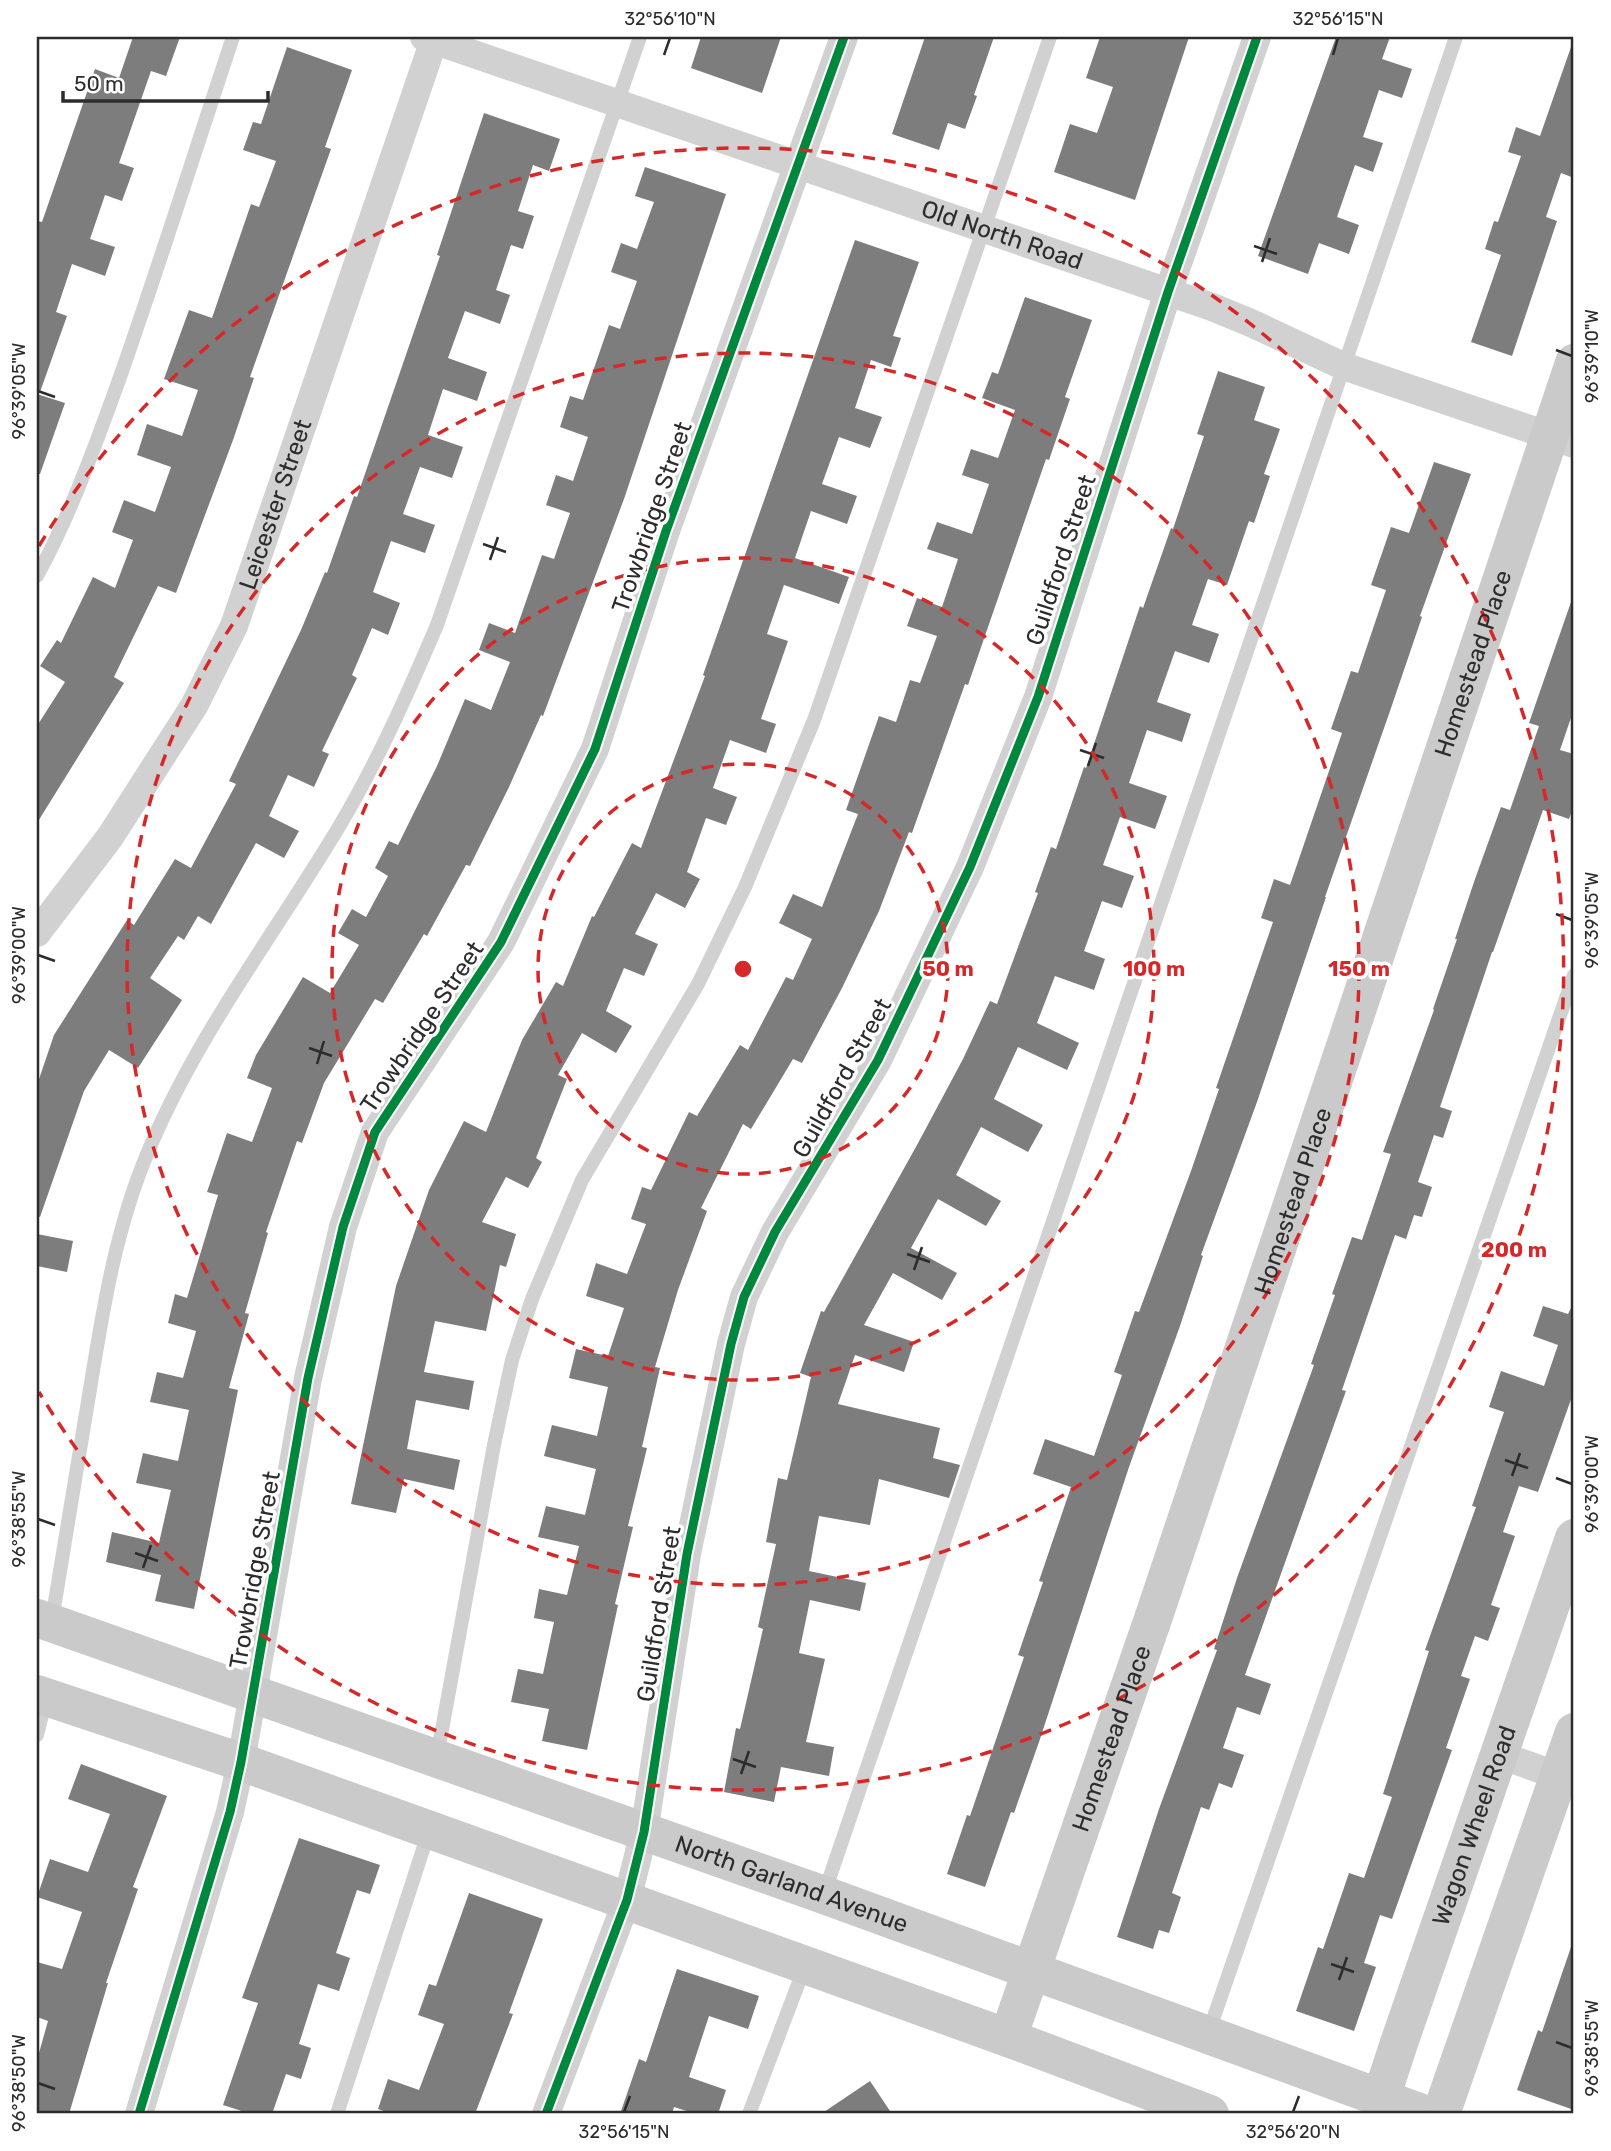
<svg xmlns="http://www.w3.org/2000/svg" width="1611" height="2151" font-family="Rubik,sans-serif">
  <rect width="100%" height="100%" fill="#fff"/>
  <path fill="#7d7d7d" d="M133 37H180L166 76 151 71 119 163 134 168 122 201 105 195 90 239 115 247 105 276 72 264 56 312 67 316 40 392 37 391V221L42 222 95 69 119 78Z
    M701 37H781L762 93 691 68Z
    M925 37H994L974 95 977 96 965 129 948 123 939 150 892 134Z
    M1100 37H1189L1135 200 1054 172 1070 124 1097 133 1113 87 1086 78Z
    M1336 37H1390L1382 59 1412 69 1402 98 1379 90 1363 137 1383 143 1373 172 1355 165 1337 217 1359 225 1349 254 1319 243 1308 274 1258 256Z
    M287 47 352 70 325 147 331 149 250 377 254 378 233 440 176 593 158 586 114 677 124 683 37 823V726L65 682 40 666 57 640 61 643 93 577 115 588 133 540 112 532 124 500 155 512 171 467 137 455 147 424 182 436 198 390 164 379 189 310 212 318 251 204 259 207 276 161 243 150 253 122 261 124Z
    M1571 47H1574V178L1561 173 1546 217 1557 221 1512 356 1471 342 1501 255 1485 249 1494 221 1498 222 1521 156 1508 152 1516 127 1540 136Z
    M484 113 560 139 549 171 533 165 518 211 534 216 523 249 511 245 496 290 510 295 500 324 465 311 448 358 487 372 477 401 443 389 428 435 463 447 452 478 420 467 403 514 435 525 425 553 391 541 373 592 400 603 388 635 372 628 352 675 357 678 322 751 329 754 314 787 288 775 269 816 299 831 284 858 256 843 211 924 198 916 184 940 178 936 150 978 182 1000 138 1068 109 1050 84 1091 40 1217 37 1216V1085L54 1035 127 920 134 925 175 859 191 868 236 784 229 781 301 630 325 572 327 573 354 496 357 497 440 256 437 255Z
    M645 167 726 194 624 499 543 716 541 715 509 787 470 866 466 865 427 936 424 934 383 1003 375 999 324 1083 302 1143 297 1141 266 1232 268 1233 245 1313 249 1314 229 1388 238 1390 194 1609 155 1601 161 1575 106 1562 112 1532 159 1543 171 1490 136 1483 143 1453 178 1461 189 1410 150 1402 157 1372 183 1378 196 1331 168 1323 175 1294 187 1298 218 1195 207 1192 227 1133 252 1142 272 1088 247 1078 256 1055 303 977 330 993 359 945 338 933 352 909 366 917 388 876 375 868 389 841 398 845 437 766 465 699 491 710 510 662 479 650 489 623 515 633 542 555 554 559 570 513 546 505 556 475 573 481 588 437 560 427 570 396 583 400 609 325 620 329 637 281 611 272 621 243 637 249 654 202 635 196Z
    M855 240 919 262 893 336 901 338 891 367 871 360 855 408 882 417 870 448 839 437 822 484 857 496 847 524 811 511 795 558 849 577 839 604 784 585 767 634 788 641 761 719 776 724 766 753 730 740 713 788 737 797 726 825 706 818 687 872 700 879 685 908 656 893 635 934 658 944 644 976 624 968 606 1011 632 1026 616 1053 582 1033 558 1075 567 1079 536 1158 542 1162 528 1188 506 1177 482 1222 516 1234 506 1267 500 1265 486 1331 435 1321 424 1372 474 1381 469 1410 416 1400 407 1449 460 1460 454 1490 404 1479 396 1513 351 1504 396 1286 429 1190 464 1121 486 1132 522 1040 556 982 563 986 592 916 594 917 632 843 641 848 705 676 703 675Z
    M1025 297 1092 320 1065 397 1070 399 1049 460 1046 459 968 685 965 684 912 833 909 832 879 911 842 988 802 1063 793 1059 751 1129 743 1124 701 1208 707 1211 678 1290 655 1367 660 1368 642 1447 647 1448 628 1526 633 1527 615 1604 618 1605 587 1750 542 1741 549 1709 511 1702 518 1669 543 1674 554 1622 534 1618 539 1589 567 1595 579 1546 538 1537 546 1506 585 1515 596 1469 544 1456 552 1425 597 1436 608 1387 569 1378 576 1349 608 1356 624 1308 586 1296 596 1263 627 1274 646 1224 631 1219 642 1187 651 1190 689 1112 697 1116 740 1045 748 1050 786 977 793 980 812 939 779 923 793 894 822 907 858 814 846 810 879 716 896 722 910 680 920 683 937 636 907 626 917 598 942 607 958 559 927 549 937 522 972 534 989 484 962 475 971 449 998 458 1015 410 982 398 992 372 998 374Z
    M1218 371 1265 387 1254 420 1280 429 1264 474 1270 476 1254 523 1249 521 1227 585 1208 579 1192 625 1219 634 1209 663 1175 651 1157 702 1191 714 1182 742 1147 730 1129 783 1167 796 1155 829 1120 817 1103 865 1134 876 1122 908 1102 901 1084 951 1105 959 1094 990 1055 976 1037 1023 1079 1043 1067 1070 1018 1047 994 1099 1043 1125 1028 1152 981 1127 956 1175 1001 1201 986 1226 938 1199 911 1248 957 1273 942 1300 893 1273 864 1325 914 1342 904 1372 855 1355 838 1404 940 1428 933 1458 960 1465 949 1498 879 1479 870 1525 819 1516 809 1571 866 1583 860 1611 810 1600 799 1653 825 1659 806 1742 834 1747 829 1776 781 1767 774 1802 724 1792 736 1728 740 1729 763 1629 758 1627 776 1544 766 1542 778 1478 787 1480 811 1377 800 1373 821 1311 824 1312 917 1145 963 1059 990 1001 997 1004 1038 893 1035 892 1051 847 1056 849 1084 767 1086 768 1140 606 1143 608 1171 528 1173 529 1204 436 1197 434Z
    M37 394 65 403 40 474H37Z
    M1434 462 1471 474 1420 616 1422 617 1390 711 1325 897H1326L1257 1102 1201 1255 1203 1256 1180 1326 1129 1467 1039 1742 1014 1813 1011 1812 985 1887 947 1874 967 1815 970 1816 1024 1657 1018 1655 1043 1582 1039 1581 1071 1487 1033 1474 1045 1439 1094 1456 1122 1375 1114 1372 1135 1311 1139 1312 1191 1171 1219 1089 1216 1088 1273 922 1261 918 1274 879 1290 885 1342 733 1331 729 1351 671 1358 673 1386 590 1371 585 1391 527 1409 533Z
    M1571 602H1574V709L1560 750 1574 754V805L1569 819 1543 810 1493 952H1492L1440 1107 1452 1111 1443 1138 1434 1135 1418 1182 1432 1187 1422 1217 1414 1215 1406 1239 1395 1235 1342 1390 1346 1391 1245 1675 1271 1684 1260 1715 1237 1707 1223 1748 1244 1755 1232 1788 1219 1783 1209 1810 1201 1807 1172 1893 1181 1897 1169 1933 1159 1930 1153 1949 1117 1937 1159 1809 1217 1650 1214 1649 1237 1578 1314 1365 1311 1364 1335 1295 1332 1294 1352 1237 1362 1240 1391 1154 1383 1152 1434 1010 1433 1009 1457 939H1455L1475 879 1501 807 1510 810 1539 726 1529 723Z
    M37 1234 73 1241 67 1272 37 1266Z
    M1543 1306 1568 1314 1571 1308 1574 1309V1391L1538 1492 1519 1486 1503 1532 1515 1536 1491 1605 1500 1608 1488 1641 1475 1636 1461 1676 1470 1679 1446 1748 1452 1750 1392 1919 1380 1915 1364 1963 1376 1967 1354 2031 1296 2011 1318 1947 1323 1949 1349 1873 1364 1878 1392 1797 1383 1794 1429 1651 1425 1650 1476 1507 1472 1506 1504 1412 1489 1407 1501 1371 1544 1386 1558 1345 1533 1336Z
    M81 1764 167 1796 133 1887 138 1889 106 1983H108L69 2114H37V2060L48 2021 37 2017V1962L62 1969 82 1912 37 1897 50 1859 88 1872 110 1814 68 1799Z
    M299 1838 380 1865 370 1894 357 1890 336 1953 350 1958 339 1991 318 1984 299 2044 311 2048 301 2079 286 2074 272 2114H251L223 2105 258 2003 242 1998Z
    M469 1893 543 1919 509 2013 513 2014 475 2114H392L378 2109 388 2079 419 2090 444 2024 418 2015 429 1984 436 1986Z
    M1571 1947 1574 1948V2110L1517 2090 1538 2030 1542 2032Z
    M677 1969 759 1996 748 2029 709 2016 689 2077 726 2090 718 2114H696L674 2107 672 2114H620L639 2059 646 2062Z
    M870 2081 892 2114H821Z"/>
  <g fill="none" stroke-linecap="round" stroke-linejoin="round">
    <path stroke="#d1d1d1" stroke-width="14" d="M37 576C71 514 95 446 119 380 159 266 195 151 233 37
      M52 1620C64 1543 77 1466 90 1389 103 1309 116 1227 148 1152 197 1034 275 934 340 825 378 761 408 693 437 625L640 37
      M37 1735 46 1699
      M437 1757 494 1445 512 1360 532 1299 582 1180 698 984 745 887 814 720 1050 37
      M824 1894 1456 37
      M1208 2034 1574 975
      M337 2114 429 1831
      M749 2114 805 1966"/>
    <g stroke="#d1d1d1" stroke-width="28">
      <path id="s1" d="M424 37 1212 307 1251 323 1343 366 1574 444"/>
      <path id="s2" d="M37 933 110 837 194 706 234 626 435 37"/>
      <path d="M1500 1755 1559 1776"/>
      <path d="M139 2114 230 1812 241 1762 308 1378 343 1227 375 1132 501 942 595 749 666 531 844 37"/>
      <path d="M546 2114 627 1900 644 1832 687 1554 731 1344 744 1297 775 1232 878 1060 970 867 1038 697 1168 292 1257 37"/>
    </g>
    <g stroke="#cacaca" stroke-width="38">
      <path id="s3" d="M37 1618 824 1895 1425 2114"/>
      <path d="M37 1694 241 1762 1008 2038 1210 2114"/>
      <path id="s4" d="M1008 2038 1155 1613 1574 363"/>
      <path id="s5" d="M1381 2114V2098L1399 2043 1574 1538"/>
      <path d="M1441 2114 1574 1732"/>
    </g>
    <defs>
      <path id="cycleway" d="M139 2114 230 1812 241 1762 308 1378 343 1227 375 1132 501 942 595 749 666 531 844 37
        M546 2114 627 1900 644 1832 687 1554 731 1344 744 1297 775 1232 878 1060 970 867 1038 697 1168 292 1257 37"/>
    </defs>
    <use href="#cycleway" stroke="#fff" stroke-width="13"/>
    <use href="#cycleway" stroke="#00873e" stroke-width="9"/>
  </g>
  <path fill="none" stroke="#2c2c2c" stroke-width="2.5" d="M664 55 670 38M1333 55 1338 38M1254 246 1277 254M1262 262 1270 238M1556 350 1572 356M38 391 55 397M483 544 506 552M490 560 498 537M1080 750 1104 758M1088 766 1096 743M1556 914 1572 920M38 955 55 961M309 1048 332 1056M317 1064 324 1041M907 1254 930 1262M914 1270 922 1247M1505 1460 1528 1468M1512 1476 1520 1453M1556 1478 1572 1484M38 1519 55 1525M135 1553 158 1561M143 1568 151 1545M733 1759 756 1767M741 1774 749 1751M1331 1964 1354 1972M1339 1980 1347 1957M1556 2042 1572 2048M38 2083 55 2089M624 2112 630 2096M1293 2112 1299 2096"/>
  <g fill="none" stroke="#d62828" stroke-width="3.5" stroke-dasharray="12 9">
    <circle cx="743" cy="969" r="205"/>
    <circle cx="743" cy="969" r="411"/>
    <circle cx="743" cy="969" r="616"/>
    <path d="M39 546A821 821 0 1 1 39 1392"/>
  </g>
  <g text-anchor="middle" stroke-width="7" stroke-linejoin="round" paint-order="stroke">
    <g font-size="24" fill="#2c2c2c" stroke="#fff">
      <text dy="8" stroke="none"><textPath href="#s1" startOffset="611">Old North Road</textPath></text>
      <text dy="8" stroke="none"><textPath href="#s2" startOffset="494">Leicester Street</textPath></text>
      <text transform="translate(652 517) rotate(-71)" y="8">Trowbridge Street</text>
      <text transform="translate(1061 560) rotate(-72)" y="8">Guildford Street</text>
      <text dy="8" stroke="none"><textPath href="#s4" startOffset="1451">Homestead Place</textPath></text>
      <text transform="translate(422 1027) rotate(-56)" y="8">Trowbridge Street</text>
      <text transform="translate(842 1078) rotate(-61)" y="8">Guildford Street</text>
      <text dy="8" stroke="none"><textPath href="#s4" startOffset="884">Homestead Place</textPath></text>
      <text transform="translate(255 1570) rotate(-80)" y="8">Trowbridge Street</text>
      <text transform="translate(659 1614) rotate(-81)" y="8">Guildford Street</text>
      <text dy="8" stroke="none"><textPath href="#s4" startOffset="317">Homestead Place</textPath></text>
      <text dy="8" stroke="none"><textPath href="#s5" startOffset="304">Wagon Wheel Road</textPath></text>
      <text dy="8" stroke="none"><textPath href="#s3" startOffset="800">North Garland Avenue</textPath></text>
    </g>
  </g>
  <circle cx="743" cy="969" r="10" fill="#d62828" stroke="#fff" stroke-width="3.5"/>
  <g font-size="21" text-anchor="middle" font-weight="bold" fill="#d62828" stroke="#fff" stroke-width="7" stroke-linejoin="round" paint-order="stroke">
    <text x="948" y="976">50 m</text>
    <text x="1154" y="976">100 m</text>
    <text x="1359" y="976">150 m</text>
    <text x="1514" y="1257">200 m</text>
  </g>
  <rect width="1611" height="2151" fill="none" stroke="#ffffff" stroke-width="77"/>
  <path d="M63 91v10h205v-10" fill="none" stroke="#2c2c2c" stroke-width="3.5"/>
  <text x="74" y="91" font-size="21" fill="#2c2c2c" stroke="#ffffff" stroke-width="5" paint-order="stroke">50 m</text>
  <rect x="38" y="38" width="1534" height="2074" fill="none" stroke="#2c2c2c" stroke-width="2.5"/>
  <g font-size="18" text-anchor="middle" fill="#2c2c2c">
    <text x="670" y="25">32°56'10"N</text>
    <text x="1338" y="25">32°56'15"N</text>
    <text transform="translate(1592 356) rotate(-90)" y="6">96°39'10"W</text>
    <text transform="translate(19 391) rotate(-90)" y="6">96°39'05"W</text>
    <text transform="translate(1592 920) rotate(-90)" y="6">96°39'05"W</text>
    <text transform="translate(19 955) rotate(-90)" y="6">96°39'00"W</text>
    <text transform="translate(1592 1484) rotate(-90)" y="6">96°39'00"W</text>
    <text transform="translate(19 1519) rotate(-90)" y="6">96°38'55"W</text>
    <text transform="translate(1592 2048) rotate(-90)" y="6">96°38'55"W</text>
    <text transform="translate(19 2083) rotate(-90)" y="6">96°38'50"W</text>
    <text x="624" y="2138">32°56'15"N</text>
    <text x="1293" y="2138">32°56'20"N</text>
  </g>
</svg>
